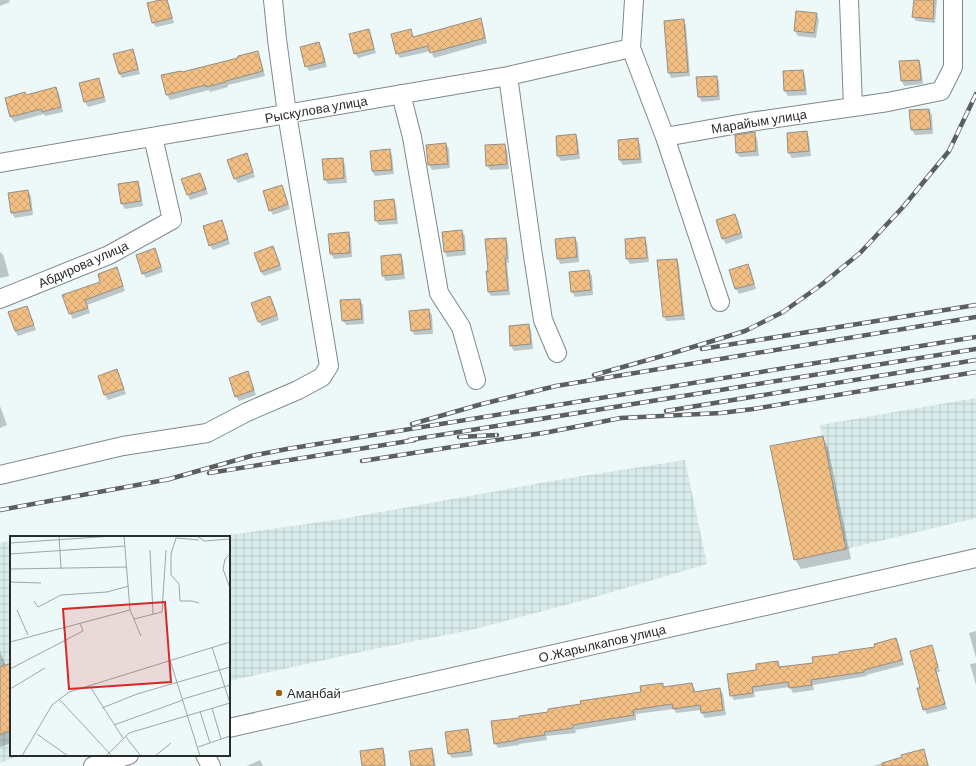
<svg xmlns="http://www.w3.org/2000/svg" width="976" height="766" font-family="Barlow,sans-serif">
  <defs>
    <pattern id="industrial-grid" width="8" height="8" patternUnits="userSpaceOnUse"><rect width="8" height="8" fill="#d8ebea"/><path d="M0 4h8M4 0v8" fill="none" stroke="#b9cac9"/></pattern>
    <pattern id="building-cross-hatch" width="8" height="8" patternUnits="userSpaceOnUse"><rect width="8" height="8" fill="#f1bf84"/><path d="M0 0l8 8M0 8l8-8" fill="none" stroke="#cfa472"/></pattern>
  </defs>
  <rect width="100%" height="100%" fill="#edf8f8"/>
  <path fill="url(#industrial-grid)" d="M976 398V518L846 549 820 425Z
    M685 460 707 564 588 599 471 630 374 649 229 681V537H215L342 519 558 480Z
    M11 541V755H21L0 763V543Z"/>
  <path fill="#0003" d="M0 0H9L10 2 0 6Z
    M164 0H167L169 4 174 23 156 27 153 23Z
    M915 0H937L935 23 916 21 913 17Z
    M816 14 819 19 816 38 798 36 795 31Z
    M480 20 483 24 487 43 434 58 431 51 400 58 397 53 410 30 414 38Z
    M683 21 686 25 690 76 671 78 669 73 665 22Z
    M368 30 371 35 376 53 358 58 355 53Z
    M319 43 322 48 327 67 309 71 306 66Z
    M133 50 135 55 140 74 122 78 119 73Z
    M257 52 260 57 265 76 228 85V87L210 92 209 90 170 100 167 95 163 76 181 73 240 59Z
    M919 61 921 65 923 84 904 86 902 81 900 62Z
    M803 71 805 76 807 95 788 96 785 91 784 72Z
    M716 77 719 81 720 100 702 102 699 97 697 78Z
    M98 79 101 84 106 102 88 107 85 102 81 83Z
    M56 88 59 93 63 112 45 116 44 114 14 122 11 117 6 98 26 96Z
    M929 110 932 115 933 134 915 135 912 130 910 111Z
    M806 132 809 137 811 156 792 158 789 153Z
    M754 133 757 138 759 156 740 157 737 153Z
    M575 135 578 140 580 159 561 161 558 156Z
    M637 140 640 144 642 163 623 165 620 160 619 141Z
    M446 144 449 149 450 168 432 170 429 165Z
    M504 145 507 150 509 169 490 170 487 165Z
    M390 150 392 155 394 174 375 176 372 171Z
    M246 154 249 159 255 177 238 183 235 179Z
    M342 159 345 164 347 183 328 184 325 180Z
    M200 174 203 179 208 194 190 200 188 195Z
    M137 182 140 187 143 206 125 209 122 204 119 185Z
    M281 186 284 191 290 209 273 215 270 210Z
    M28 191 31 196 33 215 15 218 12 213 9 194Z
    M393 200 396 205 398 224 379 225 376 221Z
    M735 215 738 220 743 238 726 244 723 239 717 221Z
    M221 221 224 226 230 244 213 250 210 245Z
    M462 231 465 236 466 255 447 257 445 252Z
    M348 233 351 238 352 257 334 259 331 254Z
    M575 238 578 243 579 262 560 264 558 259Z
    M644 238 647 243 649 262 630 264 627 259Z
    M505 239 508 244 509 263H507L510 295 491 296 488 291 489 272Z
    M273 247 275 252 282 270 264 276 261 272Z
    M154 249 157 254 163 272 146 278 143 273Z
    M1 252 4 257 9 276 0 278V253Z
    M400 255 403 260 405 279 386 281 383 276Z
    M677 260 679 265 685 320 666 321 664 316Z
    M748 265 751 270 756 289 739 294 736 289 730 271Z
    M116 268 119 273 125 291 87 305 90 313 73 319 70 314 64 296 102 283Z
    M589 271 592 276 593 295 575 297 572 292Z
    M270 297 273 302 279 320 262 326 259 322Z
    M360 300 363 305 364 324 346 325 343 320Z
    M27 307 29 312 36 330 18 336 15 331 9 313Z
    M429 310 432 315 433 334 414 335 412 331Z
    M528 325 531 330 533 349 514 351 511 346Z
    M117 371 119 375 126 394 108 400 105 395 99 377Z
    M247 373 250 377 256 395 239 401 236 397 230 379Z
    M0 406 7 425 0 428Z
    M822 437 828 447 851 559 801 569 795 559Z
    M976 631V658L969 633Z
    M896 639 899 644 904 665 866 675 867 676 813 685 814 690 793 693 790 687 754 692 755 697 734 700 731 695 757 670 778 662 780 667 814 663 840 655 877 648Z
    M931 646 934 651 940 672H937L947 709 927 714 924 709 921 688Z
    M0 651 6 666 11 664V743L0 747Z
    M976 663V685L970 664Z
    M662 684 664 688 692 684 695 689V693L720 689 723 694 726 715 705 718 702 713 701 710 676 713 674 709 636 714V720L575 730 576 733 546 736 547 740 519 744V745L498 748 495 743 520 718 642 693Z
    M468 730 470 735 473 756 452 758 449 754Z
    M382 749 385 754 386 766H363Z
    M431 749 434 754 436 766H412Z
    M923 750 926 755 929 766H873L903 758Z
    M260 760 263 766H247Z"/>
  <path fill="url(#building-cross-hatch)" stroke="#948f88" d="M160 0H167L172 18 152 23 147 3Z
    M914 0H934L933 19 912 17Z
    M796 11 817 13 814 33 794 31Z
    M481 18 485 38 430 53 428 46 396 54 391 34 411 29 413 37Z
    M684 19 688 72 668 73 664 21Z
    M369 29 374 49 354 54 349 34Z
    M319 42 325 62 305 67 300 47Z
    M133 49 138 69 119 74 113 54Z
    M258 51 263 71 226 81V82L206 87V85L166 95 161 75 181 71 182 72 238 58V56Z
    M919 60 921 80 901 81 899 61Z
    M803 70 805 90 784 91 783 71Z
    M717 76 718 96 698 97 696 77Z
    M99 78 104 97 84 102 79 83Z
    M56 87 61 107 42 112 41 109 10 117 5 98 25 92 26 95Z
    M929 109 931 129 911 130 909 110Z
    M807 131 809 151 788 153 787 133Z
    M755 132 756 151 736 153 735 135Z
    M576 134 578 154 557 156 556 136Z
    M638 138 640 159 619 160 618 140Z
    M446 143 448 164 428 165 426 145Z
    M505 144 507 164 486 166 485 145Z
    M390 149 392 170 372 171 370 151Z
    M247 153 253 172 234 179 227 160Z
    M343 158 344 178 324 180 322 159Z
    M200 173 206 189 187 195 181 179Z
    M138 181 141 201 121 204 118 184Z
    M282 185 288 204 269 211 263 191Z
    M28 190 31 210 11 213 8 193Z
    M394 199 396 219 375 221 374 201Z
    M735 214 741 233 722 239 716 220Z
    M222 220 228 239 209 246 203 226Z
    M462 230 464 250 444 252 442 232Z
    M349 232 350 253 330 254 328 234Z
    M575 237 577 257 557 259 555 239Z
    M645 237 647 258 626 259 625 239Z
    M506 238 507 258H505L508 290 488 292 486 271H488L485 239Z
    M273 246 280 265 261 272 254 253Z
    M155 248 161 267 142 274 136 255Z
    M401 254 403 274 382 276 381 256Z
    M677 259 683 315 663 317 657 260Z
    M748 264 754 284 735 289 729 270Z
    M117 267 123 286 85 300 88 308 69 314 62 295 100 282 98 274Z
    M589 270 591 290 571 292 569 272Z
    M270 296 277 315 258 322 251 303Z
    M360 299 362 319 342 321 340 300Z
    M27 306 34 325 15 331 8 312Z
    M429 309 431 329 411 331 409 311Z
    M529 324 531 344 510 346 509 326Z
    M117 369 124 389 104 395 98 376Z
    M248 371 254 390 235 397 229 378Z
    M823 436 846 549 794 560 770 446Z
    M896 638 902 660 864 670V672L811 680 812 685 789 688 788 682 752 687 753 693 730 696 727 674 756 670V664L778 661 779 667 813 663 812 657 839 654V652L875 647 874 644Z
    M932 645 938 667 935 668 945 704 923 710 917 688H920L910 651Z
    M11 663V730L0 735V667Z
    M663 683V687L692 683 694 692 720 688 723 710 701 713 700 705 673 709 672 704 633 710 634 715 573 725V728L544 732 545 735 517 739V740L494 744 491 721 519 718V716L548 712V709L581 704 580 701 641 692 640 686Z
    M468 729 471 751 448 754 445 732Z
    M383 748 385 766H362L360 751Z
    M432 748 434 766H411L409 751Z
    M924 749 928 766H882V763L902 757 901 755Z"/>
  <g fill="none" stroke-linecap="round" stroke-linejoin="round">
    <defs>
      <path id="minor" d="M634 0 631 48 665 137 720 302
        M849 0 853 107
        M508 76 532 249 543 320 557 353
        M401 94 412 137 439 293 461 327 476 380
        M665 137 750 122 888 102 941 91 953 67V0
        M0 163 508 76 631 48
        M0 299 109 255 172 220 153 137
        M0 475 123 446 207 433 247 412 298 390 322 377 329 366 287 114 277 39 273 0
        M229 728 976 558
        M205 755 211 766
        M93 766 129 755"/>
    </defs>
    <use href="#minor" stroke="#7f8989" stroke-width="20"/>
    <use href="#minor" stroke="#fff" stroke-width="18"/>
    <defs>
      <path id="rail" d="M702 349 976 305
        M594 375 673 353 745 331 783 312 821 285 860 253 903 207 949 151 976 94
        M666 411 976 360
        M412 424 482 404 556 386 976 317
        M459 437 497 435
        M409 440 976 349
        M362 461 549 432 621 418 721 413 753 409 976 372
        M209 473 415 440
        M166 480 251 456 287 449 976 337
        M0 510 170 479"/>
    </defs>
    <use href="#rail" stroke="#5a605f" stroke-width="4.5"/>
    <use href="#rail" stroke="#fff" stroke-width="3" stroke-dasharray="9" stroke-linecap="butt"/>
  </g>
  <circle fill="#966317" stroke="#fff" stroke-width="1.5" cx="279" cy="693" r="4"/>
  <g text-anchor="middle" stroke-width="3" stroke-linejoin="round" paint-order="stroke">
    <g font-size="13" fill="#282c2b" stroke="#fff">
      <text transform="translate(316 109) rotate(-10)" y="5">Рыскулова улица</text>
      <text transform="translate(759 121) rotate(-9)" y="5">Марайым улица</text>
      <text transform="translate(83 264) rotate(-24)" y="5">Абдирова улица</text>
      <text transform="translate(602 643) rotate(-13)" y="5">О.Жарылкапов улица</text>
    </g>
    <g font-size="13" fill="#282c2b" stroke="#fff" text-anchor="start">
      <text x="287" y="698">Аманбай</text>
    </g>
  </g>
  <g transform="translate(10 536)">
    <rect width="220" height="220" fill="#edf8f8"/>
    <path fill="none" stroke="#9ea6a6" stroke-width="1" d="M49 0 51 33M114 0 120 74 131 100M187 0 194 5 220 3M0 7 103 0M140 14 143 78M0 18 115 10M220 18 215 23 213 33 220 52M0 33 117 31M0 46 31 47M24 65 28 71 51 59 97 56 119 50M189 67 182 65H170L169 48 161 39V18L166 2 189 4M7 74 18 99M124 83 152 76 156 14M0 106 120 74M202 111 220 167M160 124 190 220M0 133 73 95 70 87M79 149 113 202M0 153 35 132M49 163 102 220M173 163 220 149M92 172 127 158 220 131M202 172 211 203M190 175 200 207M104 189 173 164M27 198 58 220M115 200 131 220M188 211 220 200M12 220 42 169 59 156 220 106M96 220 119 197 220 167M145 220 161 207"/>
    <path fill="#d62828" fill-opacity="0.15" stroke="#d62828" stroke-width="2" d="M155 66 161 146 59 153 53 73Z"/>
    <rect width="220" height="220" fill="none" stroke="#282c2b" stroke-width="2"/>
  </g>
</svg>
